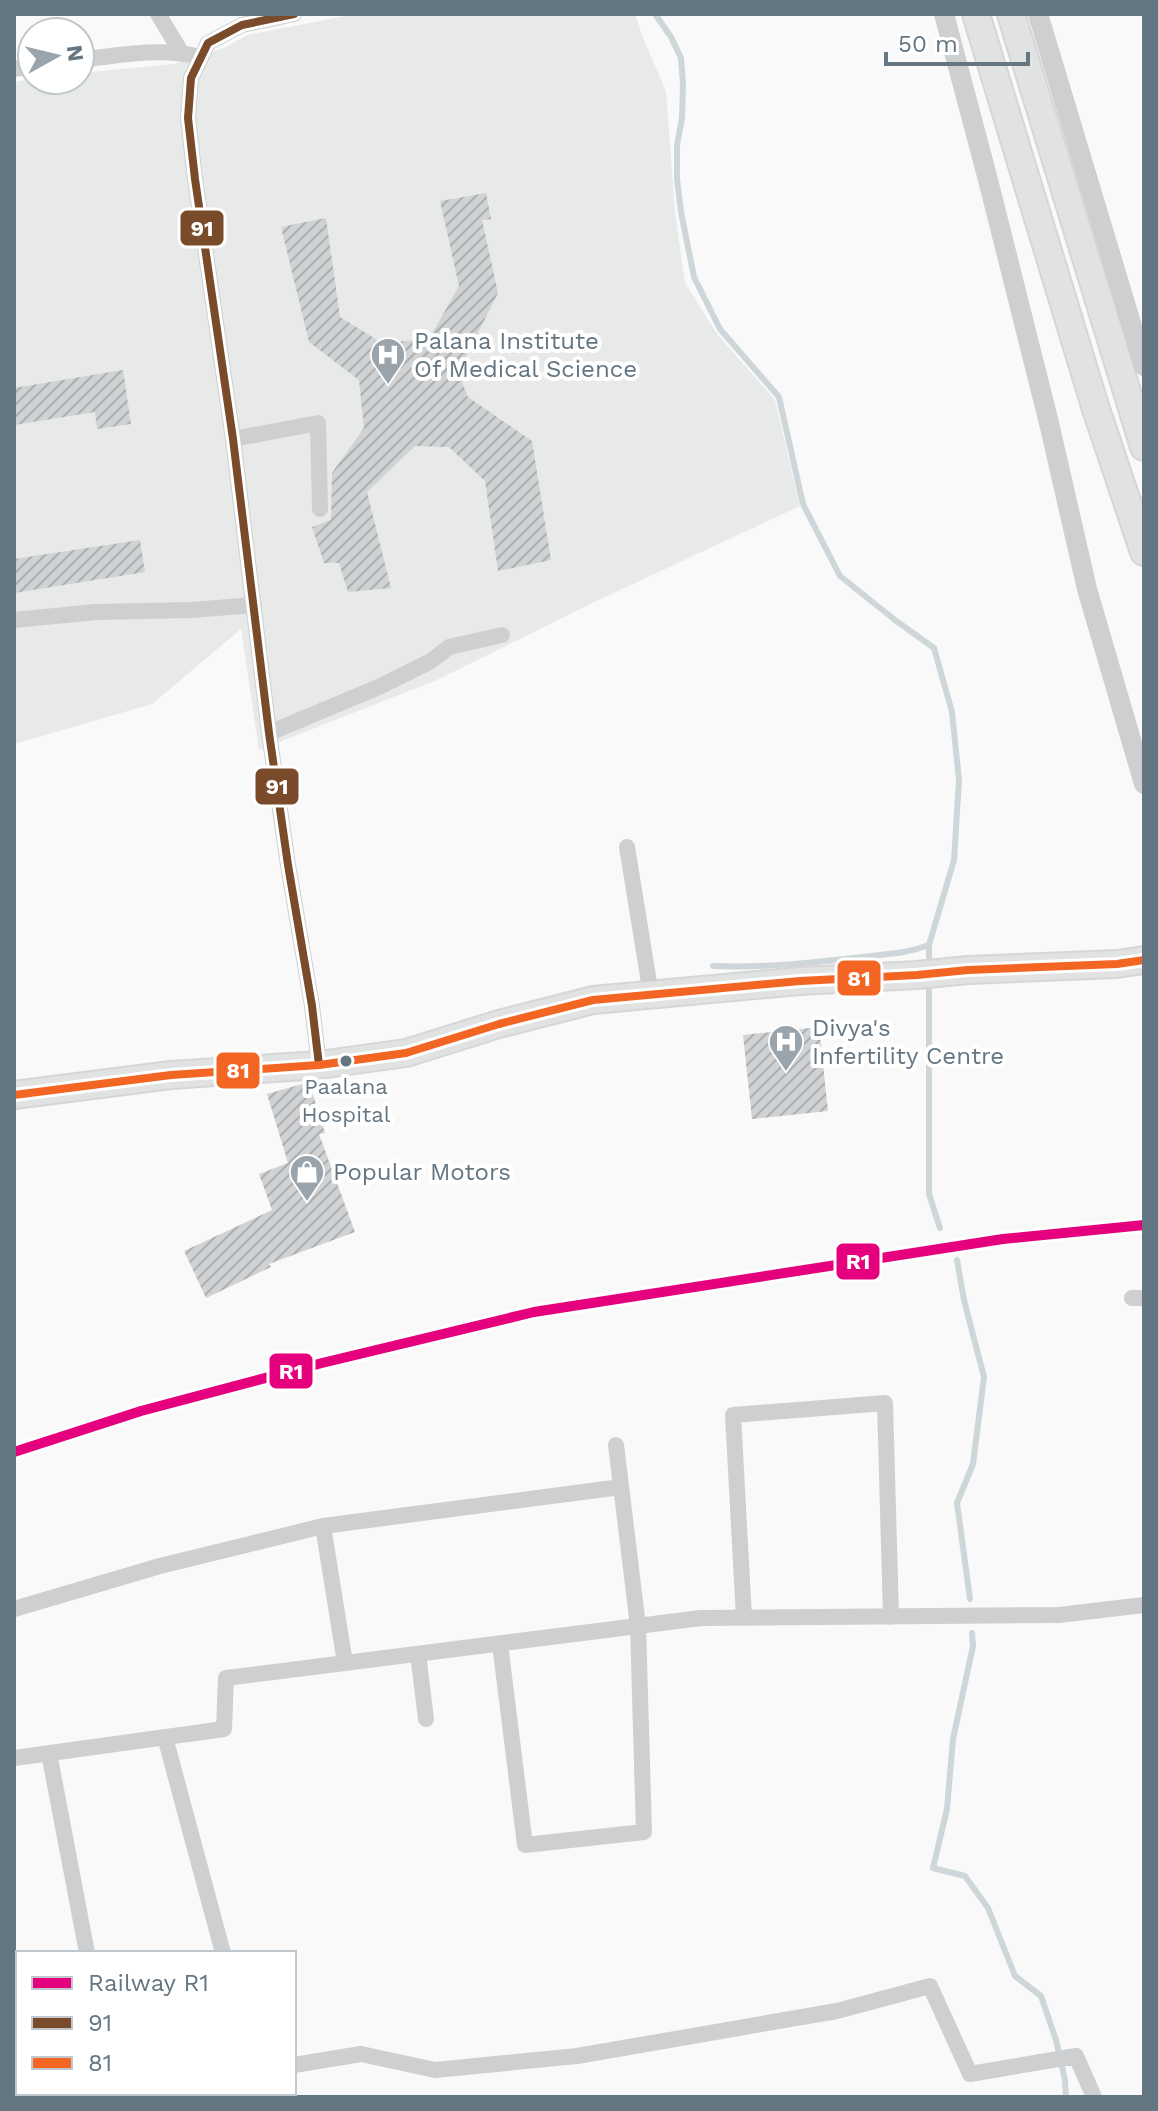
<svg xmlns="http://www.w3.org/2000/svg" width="1158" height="2111" font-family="'Work Sans',sans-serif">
  <defs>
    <pattern id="building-hatch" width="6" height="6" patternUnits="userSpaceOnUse" patternTransform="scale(2)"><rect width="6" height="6" fill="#d0d2d3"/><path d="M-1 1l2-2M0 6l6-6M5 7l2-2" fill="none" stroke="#acafb1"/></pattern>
  </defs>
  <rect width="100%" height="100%" fill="#f9f9f9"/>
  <path fill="#e8e9e9" d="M356 14H635L643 38 666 91 675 212 685 283 717 334 775 400 800 506 586 606 437 680 259 750 241 629 152 704 14 744V82L32 79 80 80V73L174 64 224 48 247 35Z"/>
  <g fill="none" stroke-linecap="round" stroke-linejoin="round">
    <path stroke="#ced6d9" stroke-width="6" d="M655 14 671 37 681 58 683 84 682 118 677 145V179L681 212 694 277 720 329 779 397 803 504 840 576 895 620 934 648 952 712 959 780 954 860 929 945V966
      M713 966C763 968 812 963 862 957 885 954 906 954 929 945
      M929 981V1194L940 1228
      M957 1260 964 1300 984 1377 973 1464 957 1503 970 1599
      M972 1633 973 1646 953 1739 947 1809 933 1868 965 1876 988 1908 1015 1976 1041 1996 1056 2040 1065 2080 1066 2097"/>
  </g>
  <path fill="url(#building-hatch)" d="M486 193 491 219 482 220 498 293 458 372 468 397 532 441 551 560 498 571 485 481 449 447 415 446 367 492 391 588 348 592 339 563H324L312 527 331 520 332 473 364 428 359 380 309 342 281 227 326 218 340 317 382 343 429 339 459 286 440 201Z
    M123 370 131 424 97 429 95 412 14 425V388Z
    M140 540 145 572 14 593V559Z
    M819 1027 828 1111 752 1119 743 1035Z
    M309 1082 325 1133 319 1134 355 1232 269 1264 271 1267 206 1298 184 1251 272 1210 259 1174 288 1163 267 1094Z"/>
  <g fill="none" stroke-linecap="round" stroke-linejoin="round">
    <defs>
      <path id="primary" d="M14 1095 171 1075 319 1065 406 1053 499 1024 593 1000 800 981 917 975 968 970 1117 964 1144 960"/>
      <path id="trunk" d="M976 14 1095 406 1144 552
        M1011 14 1144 447"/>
    </defs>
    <use href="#primary" stroke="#d5d6d7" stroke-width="30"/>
    <use href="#trunk" stroke="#d5d6d6" stroke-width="30"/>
    <path stroke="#cecfd0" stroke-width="16" d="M158 14 181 52
      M294 14 242 25 208 43 191 78 188 118 195 179 233 439 269 733 288 865 312 1006 319 1065
      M80 60C119 55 162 47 200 57
      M14 69 32 66
      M233 439 318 423 320 509
      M14 620 96 612 192 610 254 605
      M269 733 381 686 431 661 449 647 502 635
      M627 847 651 995
      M1132 1298H1144
      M323 1526 345 1663
      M14 1609 160 1566 323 1526 621 1487
      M744 1618 733 1415 885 1403 891 1617
      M500 1644 525 1845 644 1832 638 1626 616 1445
      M418 1654 426 1719
      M165 1737 223 1953
      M49 1753 87 1953
      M14 1758 224 1729 226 1678 701 1618 1059 1615 1144 1605
      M294 2065 361 2054 435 2070 577 2056 837 2011 930 1986 970 2074 1076 2056 1094 2097
      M185 2093V2097
      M276 2093 277 2097"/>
    <path stroke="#cecfd0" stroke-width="20" d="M944 14 987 176 1049 423 1087 589 1144 784
      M1038 14 1144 366"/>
    <use href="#primary" stroke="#e1e2e2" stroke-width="26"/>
    <use href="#trunk" stroke="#e1e2e2" stroke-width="26"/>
    <defs>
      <path id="bus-1" d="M294 14 242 25 208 43 191 78 188 118 195 179 233 439 269 733 288 865 312 1006 319 1065"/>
      <path id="bus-2" d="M14 1095 171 1075 319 1065 406 1053 499 1024 593 1000 800 981 917 975 968 970 1117 964 1144 960"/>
    </defs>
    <use href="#bus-1" stroke="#fff" stroke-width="14"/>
    <use href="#bus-2" stroke="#fff" stroke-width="14"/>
    <use href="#bus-1" stroke="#7a4b2a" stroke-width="8"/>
    <use href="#bus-2" stroke="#f26522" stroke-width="8"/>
    <defs>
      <path id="rail-1" d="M14 1452 141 1411 322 1363 534 1312 1003 1239 1144 1225"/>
    </defs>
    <use href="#rail-1" stroke="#fff" stroke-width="16"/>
    <use href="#rail-1" stroke="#e5007d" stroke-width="10"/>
  </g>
  <defs>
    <symbol id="hospital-pin" viewBox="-11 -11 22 30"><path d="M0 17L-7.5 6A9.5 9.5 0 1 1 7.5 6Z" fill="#99a4ac" stroke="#fff"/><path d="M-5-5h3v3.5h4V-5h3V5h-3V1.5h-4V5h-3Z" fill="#fff"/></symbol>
    <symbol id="shop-pin" viewBox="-11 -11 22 30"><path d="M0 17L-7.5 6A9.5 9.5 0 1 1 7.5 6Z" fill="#99a4ac" stroke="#fff"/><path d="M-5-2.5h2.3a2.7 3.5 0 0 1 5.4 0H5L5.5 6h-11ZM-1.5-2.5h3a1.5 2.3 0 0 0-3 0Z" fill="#fff"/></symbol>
  </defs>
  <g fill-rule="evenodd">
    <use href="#hospital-pin" x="368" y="335" width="40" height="54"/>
    <use href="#hospital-pin" x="766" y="1022" width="40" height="54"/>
    <use href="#shop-pin" x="287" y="1152" width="40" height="54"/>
  </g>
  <circle fill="#657683" stroke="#fff" stroke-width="3" cx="346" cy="1061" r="7"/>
  <g text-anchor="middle" stroke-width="8" stroke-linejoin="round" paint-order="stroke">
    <g font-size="22" fill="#657683" stroke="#fff">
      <text x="346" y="1094">Paalana<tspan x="346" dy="28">Hospital</tspan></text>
    </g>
    <g font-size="24" fill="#657683" stroke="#fff" text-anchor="start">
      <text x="414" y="349">Palana Institute<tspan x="414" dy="28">Of Medical Science</tspan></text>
      <text x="812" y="1036">Divya's<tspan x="812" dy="28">Infertility Centre</tspan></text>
      <text x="333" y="1180">Popular Motors</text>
    </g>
  </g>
  <g stroke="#fff" stroke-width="3">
    <rect x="179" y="209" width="46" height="38" rx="8" fill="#7a4b2a"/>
    <rect x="254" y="767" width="46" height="39" rx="8" fill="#7a4b2a"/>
    <rect x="836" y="959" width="46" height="38" rx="8" fill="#f26522"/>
    <rect x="215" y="1051" width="46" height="39" rx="8" fill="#f26522"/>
    <rect x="835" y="1242" width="46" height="39" rx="8" fill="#e5007d"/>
    <rect x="268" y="1352" width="46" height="38" rx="8" fill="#e5007d"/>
  </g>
  <g font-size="22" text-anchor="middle" font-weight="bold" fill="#fff">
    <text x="202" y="236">91</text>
    <text x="277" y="794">91</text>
    <text x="859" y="986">81</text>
    <text x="238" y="1078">81</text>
    <text x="858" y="1269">R1</text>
    <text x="291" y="1379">R1</text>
  </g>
  <rect width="1158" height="2111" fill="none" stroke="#657683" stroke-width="32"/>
  <rect x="16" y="1951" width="280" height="144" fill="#ffffff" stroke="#c1c8cd" stroke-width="2"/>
  <rect x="32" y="1977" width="40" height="12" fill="#e5007d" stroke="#c1c8cd" stroke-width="2"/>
  <text x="88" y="1991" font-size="24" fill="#657683">Railway R1</text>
  <rect x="32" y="2017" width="40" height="12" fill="#7a4b2a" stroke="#c1c8cd" stroke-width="2"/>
  <text x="88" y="2031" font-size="24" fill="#657683">91</text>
  <rect x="32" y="2057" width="40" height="12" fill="#f26522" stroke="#c1c8cd" stroke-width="2"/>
  <text x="88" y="2071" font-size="24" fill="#657683">81</text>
  <g transform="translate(56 56) rotate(82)"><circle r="38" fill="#ffffff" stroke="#c1c8cd" stroke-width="2"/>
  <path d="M0-6L14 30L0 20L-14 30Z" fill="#99a4ac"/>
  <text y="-12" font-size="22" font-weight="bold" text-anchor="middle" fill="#657683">N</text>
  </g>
  <path d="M886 52v12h142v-12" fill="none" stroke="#657683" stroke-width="4"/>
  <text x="898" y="52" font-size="24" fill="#657683" stroke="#ffffff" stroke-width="6" paint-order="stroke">50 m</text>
</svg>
